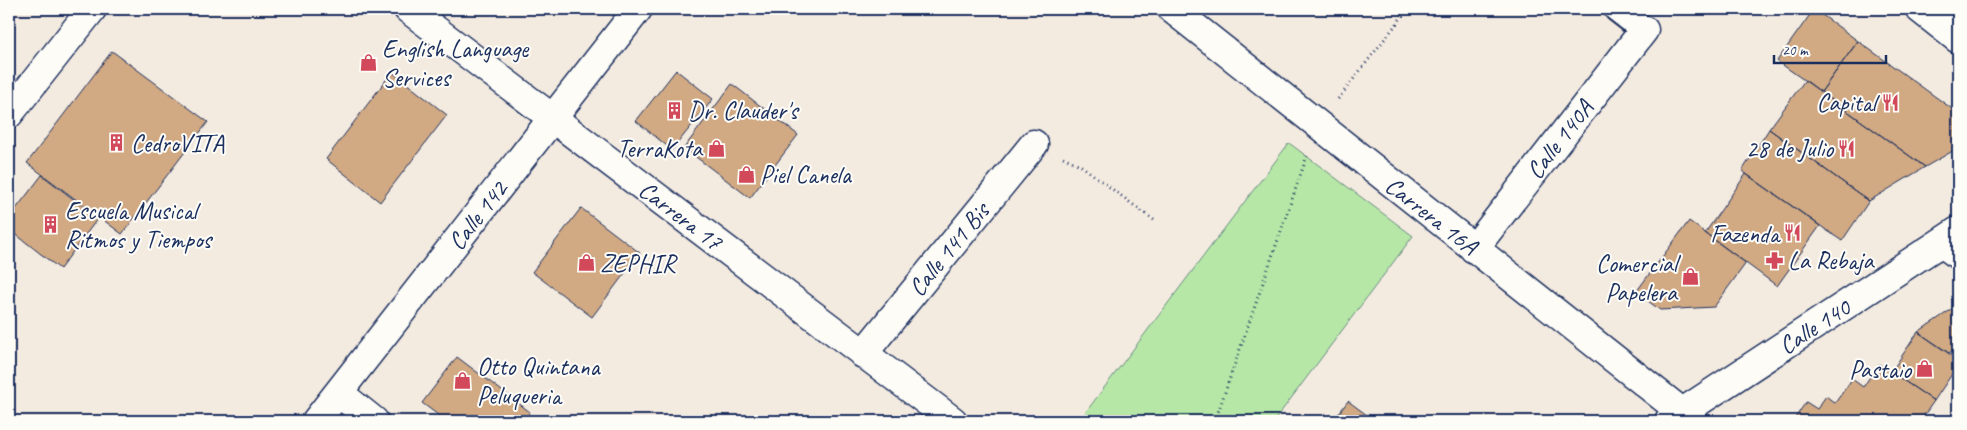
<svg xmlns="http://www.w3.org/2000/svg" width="1967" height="430" font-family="Caveat,sans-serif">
  <rect width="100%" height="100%" fill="#f4ebe0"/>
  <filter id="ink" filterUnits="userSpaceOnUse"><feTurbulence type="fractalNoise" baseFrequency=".02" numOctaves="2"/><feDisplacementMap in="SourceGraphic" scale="10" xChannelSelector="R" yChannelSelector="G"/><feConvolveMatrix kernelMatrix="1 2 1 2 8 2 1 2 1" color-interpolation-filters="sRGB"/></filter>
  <g filter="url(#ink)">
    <path fill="#b6e7a6" stroke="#688b82" d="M1289 143 1413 236 1274 421H1079Z"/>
    <path fill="#d1a983" stroke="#1b2f5e" d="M1814 9 1858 41 1821 92 1777 61Z
      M1858 41 1958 113V148L1925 167 1821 92Z
      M112 51 208 122 122 234 27 163Z
      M676 70 713 99 672 150 636 121Z
      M392 72 447 115 380 202 326 159Z
      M1805 80 1821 92 1925 167 1869 201 1769 129Z
      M732 84 798 135 750 198 684 148Z
      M1769 129 1869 201 1842 241 1742 171Z
      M1746 174 1820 226 1777 286 1705 233Z
      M42 175 98 218 60 269 9 229V218Z
      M581 208 640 253 592 317 532 272Z
      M1689 221 1746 263 1714 307 1660 310 1636 292Z
      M1958 305V346L1949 353 1918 332Z
      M1918 332 1958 360V365L1934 401 1891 372Z
      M457 357 530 412 523 421H446L422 403Z
      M1879 364 1934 401 1920 421H1793L1806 402 1817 409 1826 396 1835 403 1852 379 1863 387Z
      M1348 401 1375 421H1333Z"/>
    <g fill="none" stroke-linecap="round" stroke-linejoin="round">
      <defs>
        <path id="service" d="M1936 245 1958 261"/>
        <path id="pedestrian" d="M1617 9 1644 30"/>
        <path id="minor" d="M408 9 953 421
          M1172 9 1693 421
          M1920 9 1958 39
          M9 114 92 9
          M1474 249 1644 30
          M863 354 1034 144
          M339 393 374 421"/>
        <path id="tertiary" d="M1669 421 1958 231"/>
        <path id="secondary" d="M316 421 638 9"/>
      </defs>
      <use href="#service" stroke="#1b2f5e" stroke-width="21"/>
      <use href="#pedestrian" stroke="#1b2f5e" stroke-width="29"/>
      <use href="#minor" stroke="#1b2f5e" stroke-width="31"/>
      <use href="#tertiary" stroke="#1b2f5e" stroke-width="31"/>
      <use href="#secondary" stroke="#1b2f5e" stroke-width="31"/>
      <path stroke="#1b2f5e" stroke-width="3" stroke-dasharray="1 4" stroke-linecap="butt" d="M1338 99 1408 9
        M1063 157 1080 165 1155 221
        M1215 421 1307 156"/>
      <use href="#service" stroke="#fdfcf7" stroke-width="18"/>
      <use href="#pedestrian" stroke="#fdfcf7" stroke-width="25"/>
      <use href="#minor" stroke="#fdfcf7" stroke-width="28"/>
      <use href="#tertiary" stroke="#fdfcf7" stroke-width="28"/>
      <use href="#secondary" stroke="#fdfcf7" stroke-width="28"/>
    </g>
  </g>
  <defs>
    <symbol id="shop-bare" viewBox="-9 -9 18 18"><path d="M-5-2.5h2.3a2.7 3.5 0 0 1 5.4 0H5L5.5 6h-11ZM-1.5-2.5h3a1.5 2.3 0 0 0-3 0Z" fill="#d1495b" stroke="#fdfcf7" stroke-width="2.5" paint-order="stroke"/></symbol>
    <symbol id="restaurant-bare" viewBox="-9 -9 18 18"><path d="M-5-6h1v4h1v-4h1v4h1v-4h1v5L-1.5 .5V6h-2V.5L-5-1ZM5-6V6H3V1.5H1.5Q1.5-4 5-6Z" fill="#d1495b" stroke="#fdfcf7" stroke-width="2.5" paint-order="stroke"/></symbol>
    <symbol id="building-bare" viewBox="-9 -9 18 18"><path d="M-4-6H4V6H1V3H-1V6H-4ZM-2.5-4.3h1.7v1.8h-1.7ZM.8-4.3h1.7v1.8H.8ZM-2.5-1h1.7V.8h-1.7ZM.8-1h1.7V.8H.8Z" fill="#d1495b" stroke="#fdfcf7" stroke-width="2.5" paint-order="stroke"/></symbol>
    <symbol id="pharmacy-bare" viewBox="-9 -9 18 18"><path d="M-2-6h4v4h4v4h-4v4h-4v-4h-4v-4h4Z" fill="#d1495b" stroke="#fdfcf7" stroke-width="2.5" paint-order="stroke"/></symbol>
  </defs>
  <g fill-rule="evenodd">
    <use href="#shop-bare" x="356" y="50" width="25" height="25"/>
    <use href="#restaurant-bare" x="1878" y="90" width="25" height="25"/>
    <use href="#building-bare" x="662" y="98" width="25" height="25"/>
    <use href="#building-bare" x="104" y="130" width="25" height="25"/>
    <use href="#shop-bare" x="704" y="136" width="25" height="25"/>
    <use href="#restaurant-bare" x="1834" y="136" width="25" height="25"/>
    <use href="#shop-bare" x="734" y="162" width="25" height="25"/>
    <use href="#building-bare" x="38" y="212" width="25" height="25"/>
    <use href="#restaurant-bare" x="1780" y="220" width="25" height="25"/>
    <use href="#pharmacy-bare" x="1762" y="248" width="25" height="25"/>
    <use href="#shop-bare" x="574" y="250" width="25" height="25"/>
    <use href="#shop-bare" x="1678" y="264" width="25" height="25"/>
    <use href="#shop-bare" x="1912" y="356" width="25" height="25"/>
    <use href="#shop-bare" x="450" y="368" width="25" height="25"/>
  </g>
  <g text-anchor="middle" stroke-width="4" stroke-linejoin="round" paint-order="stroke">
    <g font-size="25" fill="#1b2f5e" stroke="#fdfcf7" text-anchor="start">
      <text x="382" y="57">English Language<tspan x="382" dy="29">Services</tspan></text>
      <text x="1876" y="111" text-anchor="end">Capital</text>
      <text x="688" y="119">Dr. Clauder's</text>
      <text x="131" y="152">CedroVITA</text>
      <text x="702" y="157" text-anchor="end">TerraKota</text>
      <text x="1833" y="157" text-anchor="end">28 de Julio</text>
      <text x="760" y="183">Piel Canela</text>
      <text x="65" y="219">Escuela Musical<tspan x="65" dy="29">Ritmos y Tiempos</tspan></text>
      <text x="1779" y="242" text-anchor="end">Fazenda</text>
      <text x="1788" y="269">La Rebaja</text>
      <text x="600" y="272">ZEPHIR</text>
      <text x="1677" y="272" text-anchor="end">Comercial<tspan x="1677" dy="29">Papelera</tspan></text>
      <text x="477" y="375">Otto Quintana<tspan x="477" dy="29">Peluqueria</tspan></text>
      <text x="1911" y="378" text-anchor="end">Pastaio</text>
    </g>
    <g font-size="25" fill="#1b2f5e" stroke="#fdfcf7">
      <text transform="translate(1559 139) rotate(-52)" y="9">Calle 140A</text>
      <text transform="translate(477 215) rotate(-52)" y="9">Calle 142</text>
      <text transform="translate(681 215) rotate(37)" y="9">Carrera 17</text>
      <text transform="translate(1432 215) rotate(38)" y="9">Carrera 16A</text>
      <text transform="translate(948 249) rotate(-51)" y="9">Calle 141 Bis</text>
      <text transform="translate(1814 326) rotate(-33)" y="9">Calle 140</text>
    </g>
  </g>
  <rect width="1967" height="430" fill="none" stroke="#fdfcf7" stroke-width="30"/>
  <rect x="15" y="15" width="1937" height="400" fill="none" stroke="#1b2f5e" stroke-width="2" filter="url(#ink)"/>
  <path d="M1774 55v8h112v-8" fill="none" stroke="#1b2f5e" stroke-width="2.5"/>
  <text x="1782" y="55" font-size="15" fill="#1b2f5e" stroke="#fdfcf7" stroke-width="4" paint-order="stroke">20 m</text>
</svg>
